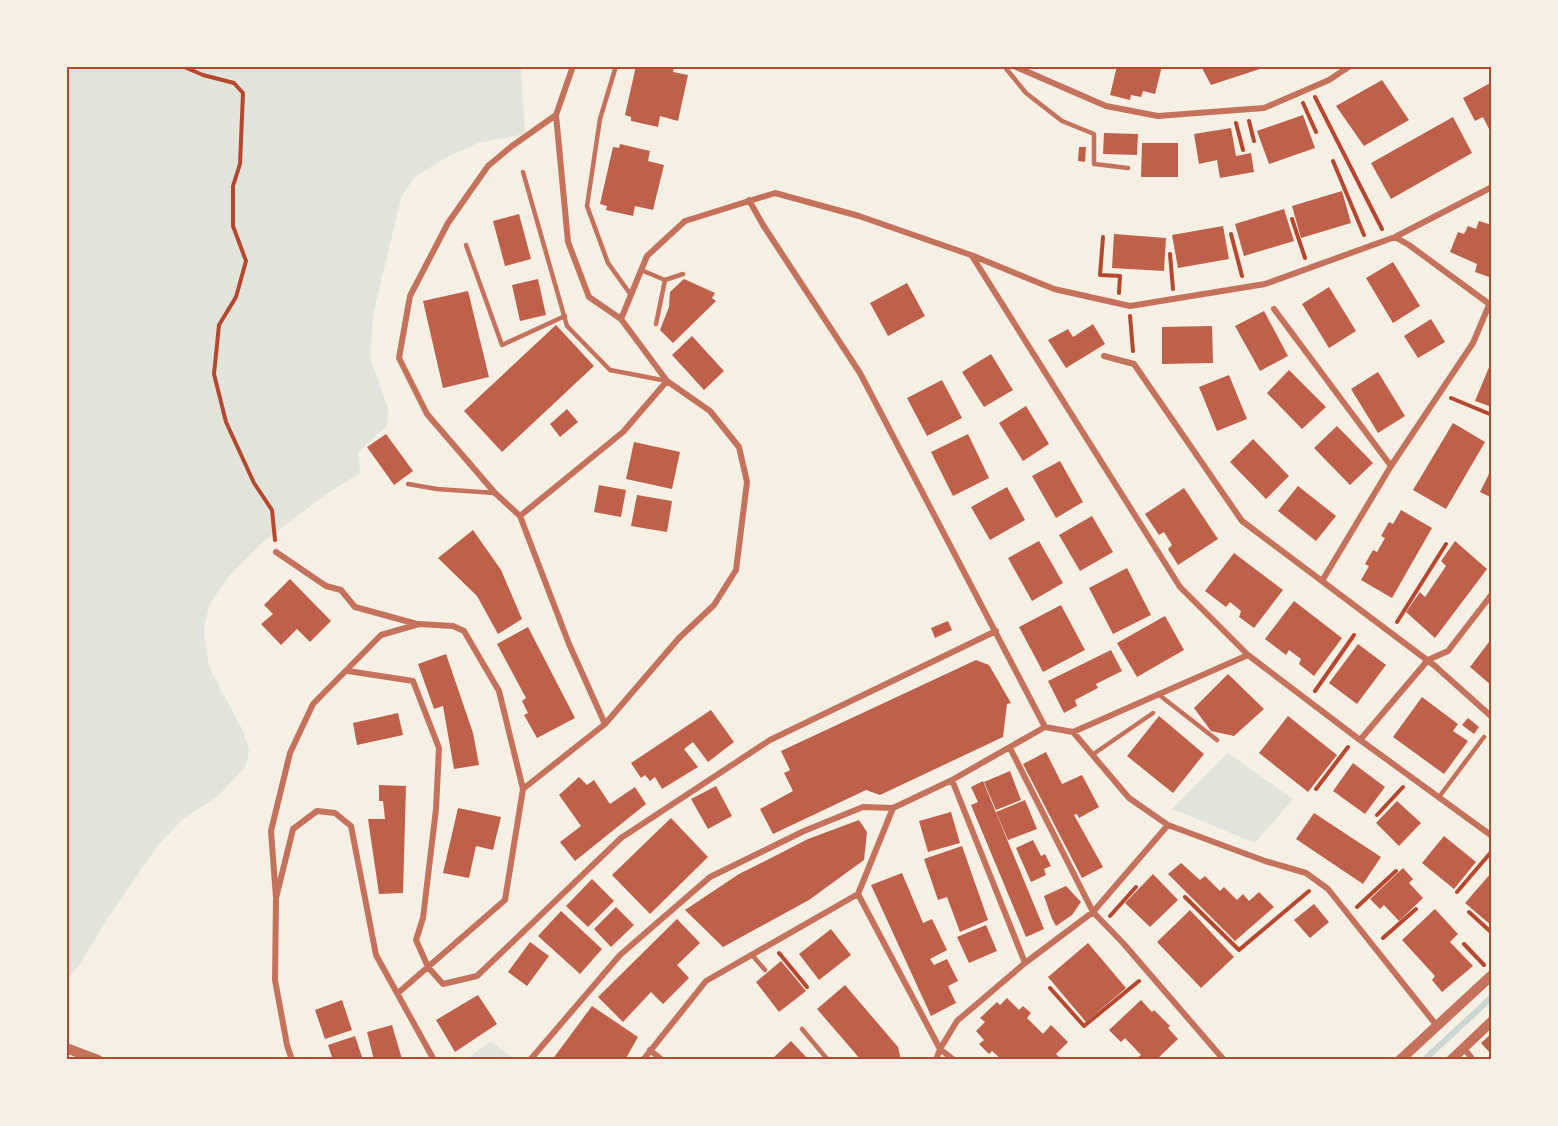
<svg xmlns="http://www.w3.org/2000/svg" width="1558" height="1126" font-family="Montserrat,sans-serif">
  <rect width="100%" height="100%" fill="#f6efe4"/>
  <path fill="#e2e4dc" d="M66 66H524L521 75 525 134 478 143 445 158 415 177 402 195 374 310 370 358 388 408 387 426 358 452 360 473 325 495 262 543 229 576 209 605 204 631 209 667 242 729 249 750 246 766 218 796 183 819 158 845 107 919 80 964 66 980Z
    M1228 753 1293 799 1255 843 1172 809Z
    M491 1041 515 1060H465Z"/>
  <g fill="none" stroke-linecap="round" stroke-linejoin="round">
    <path stroke="#c9d6d2" stroke-width="6" d="M1424 1060 1492 997"/>
  </g>
  <path fill="#bf614a" d="M636 66H674L673 72 688 75 678 121 660 116 658 127 631 121V117L625 115Z
    M1117 66H1162L1155 94 1143 91 1141 97 1131 95 1130 100 1110 95Z
    M1206 66H1269L1211 85 1202 68Z
    M1382 80 1409 120 1364 146 1336 106Z
    M1492 82V135L1483 117 1475 121 1463 98Z
    M1303 115 1315 148 1269 164 1257 131Z
    M1453 117 1472 153 1391 199 1371 163Z
    M1231 128 1236 156 1251 153 1254 172 1220 178 1217 160 1199 164 1194 134Z
    M1104 133 1138 134 1137 155 1103 154Z
    M1142 143H1178V177H1141Z
    M620 144 650 151 648 161 664 165 653 210 635 206 633 216 606 210 607 206 600 204 613 147 619 148Z
    M1079 147H1086L1085 162 1078 161Z
    M1342 191 1351 223 1301 238 1292 206Z
    M1284 209 1294 241 1244 256 1235 224Z
    M519 214 531 259 505 266 493 221Z
    M1479 221 1492 225V278L1475 272 1477 264 1450 252 1458 232 1464 234 1468 226 1476 229Z
    M1223 226 1229 259 1178 268 1172 235Z
    M1114 234 1166 238 1164 271 1112 268Z
    M1393 262 1420 306 1393 323 1366 278Z
    M538 279 546 315 520 321 512 285Z
    M684 279 715 293 712 298 716 301 673 343 660 330 669 307 670 292Z
    M907 283 925 316 888 336 870 303Z
    M1329 287 1356 331 1329 348 1302 304Z
    M468 291 489 377 443 388 423 301Z
    M1264 311 1288 356 1260 371 1235 326Z
    M1431 319 1445 342 1418 358 1404 336Z
    M1093 324 1105 344 1066 368 1048 340 1068 329 1073 337Z
    M556 325 594 366 502 452 464 411Z
    M1212 326 1213 363 1162 364V327Z
    M692 336 724 371 704 390 672 355Z
    M991 354 1013 390 984 407 962 372Z
    M1492 360V407L1475 401Z
    M1289 370 1326 407 1302 429 1267 393Z
    M1378 372 1405 416 1378 433 1351 389Z
    M1229 375 1247 419 1217 431 1199 387Z
    M942 380 962 418 927 436 907 398Z
    M1026 406 1049 444 1023 461 999 423Z
    M567 409 578 422 560 437 550 424Z
    M1453 423 1485 442 1446 509 1413 490Z
    M1337 426 1373 463 1350 485 1314 448Z
    M386 434 413 471 394 485 367 447Z
    M968 434 989 478 953 496 931 452Z
    M1253 439 1289 476 1266 499 1230 462Z
    M634 442 680 452 672 489 626 479Z
    M1060 461 1083 502 1056 518 1032 476Z
    M1492 468V498L1480 492Z
    M599 485 626 490 621 517 594 512Z
    M1298 486 1336 516 1316 541 1278 511Z
    M1007 487 1025 520 990 540 971 507Z
    M1184 488 1218 539 1178 565 1168 549 1172 545 1164 532 1159 535 1145 514Z
    M637 495 672 501 667 532 631 526Z
    M1401 510 1432 528 1392 598 1361 580 1369 566 1365 564 1373 550 1377 552 1385 538 1381 536 1389 522 1393 524Z
    M1092 516 1113 552 1080 571 1059 535Z
    M473 530 501 570 522 619 498 634 477 596 438 558Z
    M1039 541 1063 583 1032 601 1008 558Z
    M1455 541 1487 569 1435 638 1406 612 1420 592 1425 597 1446 566 1441 561Z
    M1234 553 1283 590 1254 628 1239 617 1241 611 1230 602 1226 607 1205 591Z
    M1127 568 1151 615 1113 634 1089 588Z
    M290 579 331 621 310 642 297 629 281 645 261 624 273 614 264 605Z
    M1294 601 1342 638 1314 676 1299 664 1301 659 1289 650 1286 655 1265 639Z
    M1061 605 1085 650 1043 672 1019 627Z
    M1165 616 1184 650 1137 677 1117 643Z
    M948 621 952 630 935 638 931 628Z
    M528 627 575 718 537 738 524 715 528 713 522 701 526 698 497 644Z
    M1492 638V686L1470 667Z
    M1358 644 1386 665 1357 704 1329 683Z
    M1111 650 1122 671 1096 684 1098 688 1075 700 1077 706 1064 713 1048 681Z
    M446 654 473 733 479 765 454 769 443 706 434 709 418 664Z
    M976 660 989 665 1011 703 1007 704 1003 737 880 795 866 790 773 834 760 809 793 791 784 773 790 770 781 751Z
    M1228 674 1264 709 1234 736 1211 731 1194 708Z
    M1422 697 1458 724 1453 731 1468 741 1444 774 1393 737Z
    M711 710 734 742 708 762 693 742 684 749 698 767 662 789 655 777 650 781 645 775 641 778 631 763Z
    M398 713 403 735 357 745 353 723Z
    M1159 716 1204 754 1173 793 1127 756Z
    M1288 716 1337 755 1308 792 1259 753Z
    M1468 718 1479 727 1474 734 1462 725Z
    M1046 752 1062 784 1082 775 1099 807 1079 818 1077 814 1074 815 1103 867 1082 878 1023 764Z
    M1353 763 1385 787 1365 814 1333 791Z
    M1010 771 1021 800 996 810 984 782Z
    M579 777 587 785 594 780 610 804 635 787 646 804 575 861 560 842 581 826 559 795Z
    M983 781 1044 929 1026 937 971 805 978 802 971 787Z
    M379 785 406 786 403 893 379 894 368 819H385L383 801H379Z
    M716 786 732 816 708 829 691 799Z
    M1025 800 1037 829 1008 840 996 812Z
    M1397 801 1421 823 1399 846 1376 823Z
    M458 808 501 817 493 850 476 846 469 878 443 873Z
    M951 812 960 843 928 852 919 821Z
    M1314 813 1381 857 1363 884 1296 839Z
    M671 818 708 857 650 914 612 875Z
    M859 820 867 832 864 860 809 900 723 947 685 910 739 874 769 859 808 839Z
    M1444 836 1476 862 1454 889 1422 863Z
    M1033 840 1041 856 1045 854 1051 866 1044 869 1046 875 1031 882 1016 848Z
    M962 846 988 920 960 932 947 897 938 900 924 859Z
    M1181 863 1200 880 1205 876 1220 891 1224 887 1237 900 1243 894 1249 901 1259 892 1274 907 1235 941 1168 874Z
    M1403 868 1413 879 1409 883 1423 898 1399 921 1384 905 1380 909 1370 899Z
    M1492 872V926L1465 903Z
    M902 873 923 923 932 919 947 950 930 959 934 965 947 959 958 981 948 986 956 1003 931 1016 871 885Z
    M1153 874 1178 900 1150 927 1125 903Z
    M592 879 614 901 588 927 566 906Z
    M1066 886 1081 902 1072 915 1056 926 1052 919 1044 896Z
    M1314 904 1329 922 1310 938 1294 920Z
    M616 907 634 925 611 947 594 929Z
    M1435 909 1458 934 1450 942 1473 966 1442 992 1432 980 1435 976 1402 940Z
    M1190 910 1234 957 1201 988 1157 942Z
    M561 911 602 949 580 974 538 936Z
    M677 919 700 943 677 965 689 978 663 1004 651 992 623 1022 598 997Z
    M986 925 997 951 969 963 957 937Z
    M831 929 851 955 819 980 799 954Z
    M530 942 549 956 527 986 508 972Z
    M1088 943 1126 988 1086 1022 1048 977Z
    M781 961 806 991 779 1012 756 982Z
    M845 985 898 1047 901 1060H861L817 1009Z
    M478 995 497 1024 455 1052 436 1020Z
    M1007 998 1019 1010 1023 1006 1031 1013 1027 1018 1043 1034 1051 1025 1068 1042 1056 1054 1059 1057 1056 1060H1002L992 1051 989 1054 979 1044 984 1040 976 1031 985 1022 980 1018 997 1002 1000 1005Z
    M342 1000 352 1030 325 1039 315 1010Z
    M1141 1000 1152 1012 1154 1010 1170 1026 1168 1028 1178 1039 1156 1060H1138L1136 1059 1141 1055 1125 1038 1121 1042 1109 1030Z
    M592 1006 638 1037 625 1060H552Z
    M392 1025 402 1059 374 1060 367 1032Z
    M1492 1033V1055L1481 1043Z
    M355 1036 363 1060H333L328 1045Z
    M791 1041 809 1060H771Z"/>
  <g fill="none" stroke-linecap="round" stroke-linejoin="round">
    <path stroke="#b5482f" stroke-width="4" d="M182 66 203 75 234 83 243 93 240 164 233 186V226L246 261 236 297 219 325 214 374 226 422 254 483 272 510 275 540
      M1315 97 1382 229
      M1303 103 1316 132
      M1249 121 1254 141
      M1236 123 1243 150
      M1333 161 1364 235
      M1292 219 1305 258
      M1231 234 1242 276
      M1103 237 1100 275 1120 276 1119 293
      M1170 254 1173 289
      M1130 316 1133 351
      M1451 398 1492 415
      M1397 622 1446 544
      M1315 691 1354 635
      M1316 789 1348 747
      M1377 815 1403 787
      M1457 892 1492 851
      M1185 897 1239 950 1309 891
      M1357 907 1396 871
      M1469 912 1492 933
      M1110 916 1136 887
      M1383 938 1416 909
      M1464 944 1484 965
      M779 953 807 987
      M1050 988 1084 1026 1139 981"/>
    <path stroke="#c5725c" stroke-width="4.5" d="M616 66 600 119 587 206 608 263 631 295
      M1004 66 1026 93 1062 121 1094 134V164L1128 168
      M523 172 567 326 610 370 667 381
      M466 245 502 345 565 316
      M641 270 665 280 656 324
      M665 280 683 274
      M408 484 437 489 495 493
      M1158 694 1217 740
      M1092 755 1153 713
      M1439 797 1484 737
      M752 955 765 970
      M802 1029 828 1060"/>
    <path stroke="#c5725c" stroke-width="6" d="M1014 66 1106 106 1158 116 1264 108 1329 80 1350 66
      M556 115 512 146 488 166 448 223 410 296 399 358 427 414 495 493 520 516 569 644 605 724
      M749 200 763 225 860 373 1045 727
      M1395 237 1409 245 1492 306
      M972 256 1180 587 1248 655 1356 737 1492 836
      M1274 309 1391 466
      M621 319 647 256 685 221 775 193 859 216 971 255 1054 289 1130 306 1265 284 1395 237 1492 187
      M1104 356 1134 364 1242 521 1435 666 1492 717
      M520 516 623 432 667 381
      M276 552 326 586 341 590 355 607 417 624
      M1322 581 1391 466 1473 343 1489 305
      M348 671 413 681 439 748 436 809 423 918 416 940 428 967 443 984 477 976 621 838 770 740 996 631
      M1073 732 1129 798 1168 825 1265 861 1306 873 1328 889 1437 1026
      M1360 740 1428 660 1448 651 1492 594
      M1010 748 1093 912 1123 943 1224 1060
      M952 780 1025 963
      M523 789 605 724 679 638 714 605 736 570 747 482 739 447 710 411 667 381 621 319 589 297 568 242 556 115 573 66
      M858 894 940 1049 954 1060
      M276 898 271 831 290 753 313 704 381 635 419 624 453 626 464 631 499 691 523 789 505 900 398 993
      M1464 1048 1473 1060
      M650 1050 662 1060
      M292 1060 287 1045 275 980 276 898 293 829 317 811 335 813 351 826 376 955 434 1060
      M530 1060 620 955 710 877 804 831 863 807 893 808
      M643 1060 706 981 858 894 893 808 952 780 1045 727 1073 732 1248 655
      M936 1060 940 1049 957 1021 1025 963 1093 912 1168 825"/>
    <path stroke="#c5725c" stroke-width="10" d="M66 1048 98 1060
      M1400 1060 1492 975
      M1451 1060 1492 1021"/>
  </g>
  <rect width="1558" height="1126" fill="none" stroke="#f6efe4" stroke-width="135"/>
  <rect x="68" y="68" width="1422" height="990" fill="none" stroke="#b5482f" stroke-width="2"/>
</svg>
